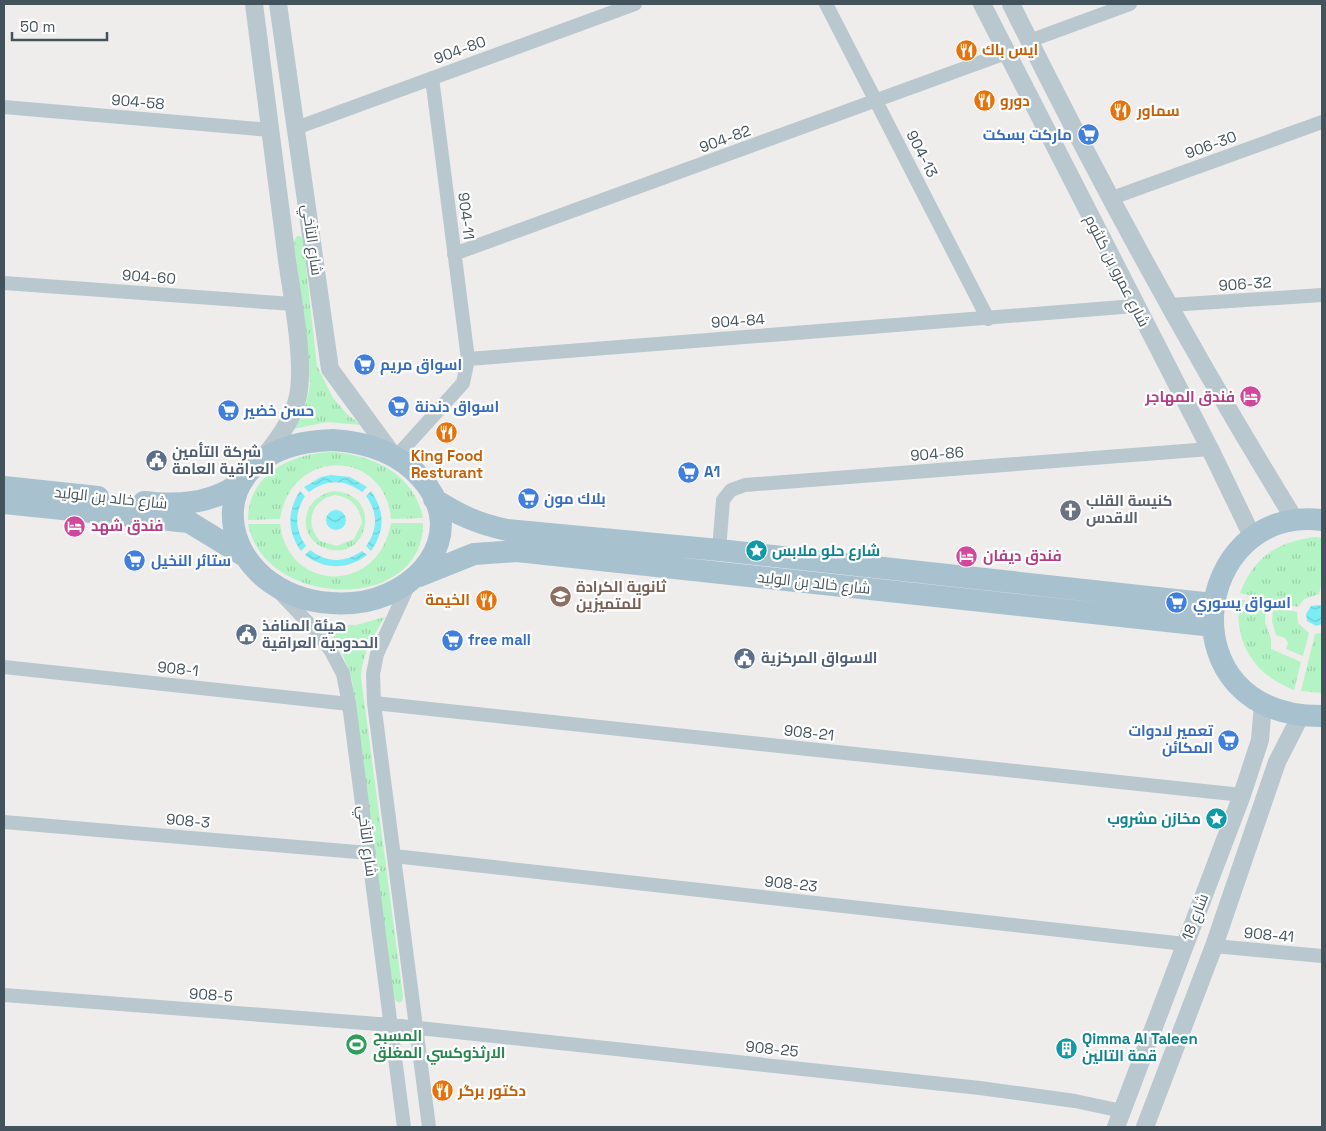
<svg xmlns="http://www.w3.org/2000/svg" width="1326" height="1131" font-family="'Space Grotesk',Cairo,sans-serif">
  <defs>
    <pattern id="grass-tufts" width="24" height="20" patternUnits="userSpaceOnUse" patternTransform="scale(1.25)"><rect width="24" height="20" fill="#b4f3c4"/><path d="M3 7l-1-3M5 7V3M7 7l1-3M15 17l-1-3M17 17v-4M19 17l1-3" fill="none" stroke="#9cd2ab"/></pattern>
    <pattern id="water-waves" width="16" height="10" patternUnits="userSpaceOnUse" patternTransform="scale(1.25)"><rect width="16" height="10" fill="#7cedf5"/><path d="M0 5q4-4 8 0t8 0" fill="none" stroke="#6ccdd4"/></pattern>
  </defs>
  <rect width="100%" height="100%" fill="#efecec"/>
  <path fill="url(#grass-tufts)" fill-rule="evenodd" d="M297 236H301L303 241 317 366 333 398 348 415 361 425 327 422 293 429C303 414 308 401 310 383L294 241Z
    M333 452C374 455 415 475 423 518L391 519C385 449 292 446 280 519L248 520C248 473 293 453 333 452Z
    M334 491C383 494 369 561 328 549 319 547 312 541 308 533 300 512 315 494 334 491ZM335 495C351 497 360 507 362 523L354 539 337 546 320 541C304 523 311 500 335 495Z
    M391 523H423C424 614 264 609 248 524H280C288 593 379 595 391 523Z
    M1315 537 1322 538V581L1319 594 1304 599 1298 607 1240 593C1255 556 1277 542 1315 537Z
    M1239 599 1266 606 1265 622 1271 639V649L1301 662 1294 690C1253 674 1234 642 1239 599Z
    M1273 607 1297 612 1298 623 1309 633 1303 656 1286 649 1288 643 1285 638 1276 635 1272 621Z
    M385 617C373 636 362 654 361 677L403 996 402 1001 399 1003 394 999 352 680C345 658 338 641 321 625H356Z
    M1322 633V693L1301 691 1315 634Z"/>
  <path fill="url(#water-waves)" d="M331 475 350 477 367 487 362 492C344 479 327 479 309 492L304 487 321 477Z
    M300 491 305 496C294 513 295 530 306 546L301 551C287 531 287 511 300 491Z
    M371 491C385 511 385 531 371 551L366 546C378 530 378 512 366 496Z
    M326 520a10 10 0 1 1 20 0a10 10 0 1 1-20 0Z
    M310 550C327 563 345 563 362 551L367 555C347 570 325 570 305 555Z
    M1318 605 1322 606V624L1316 626 1307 621 1306 614 1311 606Z"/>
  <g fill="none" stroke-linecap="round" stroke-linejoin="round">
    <path stroke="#b9c7ce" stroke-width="14" d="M826 4 988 319
      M1029 41 1130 4
      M432 78 468 359
      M4 107 270 130
      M296 128 635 4
      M1112 198 1322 122
      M454 254 1006 53
      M4 283 293 304
      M1170 305 1322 295
      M396 457 463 383 468 359 1135 306
      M719 550 723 500 731 490 745 485 1210 449
      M409 584 377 654 373 674 374 703 429 1127
      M276 589 315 630 331 651 343 674 349 704 404 1127
      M4 667 349 704
      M374 703 1242 795
      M4 822 369 853
      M394 856 1185 944
      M1214 946 1322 956
      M4 995 391 1025 980 1088 1075 1101 1122 1111"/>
    <path stroke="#b9c7ce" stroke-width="18" d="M254 4C265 89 276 174 287 260 292 296 305 362 298 396 293 420 278 439 263 458
      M278 4 330 369 393 455
      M982 4 1210 449 1253 538
      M1011 4C1098 180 1192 353 1295 520
      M1116 1127 1242 795 1260 740 1263 704
      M1145 1127 1214 946 1277 762 1300 717"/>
    <path stroke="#a8c1cf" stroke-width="22" d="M333 440C365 442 398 452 421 478 472 535 416 598 353 603 216 613 179 444 333 440Z
      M4 487 98 497
      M434 499C458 515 479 524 507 530L719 550 1213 604
      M144 502C178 506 216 504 243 480
      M4 503 189 522 243 555
      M1322 520C1191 504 1163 717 1322 716
      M419 576 474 554 517 551 1213 626"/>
  </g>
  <defs>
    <symbol id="restaurant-disc" viewBox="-11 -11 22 22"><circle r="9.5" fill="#e8710a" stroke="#fff"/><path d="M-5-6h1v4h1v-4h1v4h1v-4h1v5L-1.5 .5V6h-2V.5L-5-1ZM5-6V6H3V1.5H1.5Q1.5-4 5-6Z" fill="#fff"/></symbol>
    <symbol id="supermarket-disc" viewBox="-11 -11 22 22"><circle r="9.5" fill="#3f7fe0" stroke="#fff"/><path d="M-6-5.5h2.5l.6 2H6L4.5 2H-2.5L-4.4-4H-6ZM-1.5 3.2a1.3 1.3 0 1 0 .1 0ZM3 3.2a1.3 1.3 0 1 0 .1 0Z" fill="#fff"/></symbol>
    <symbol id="hotel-disc" viewBox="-11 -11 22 22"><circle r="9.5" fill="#d1479c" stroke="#fff"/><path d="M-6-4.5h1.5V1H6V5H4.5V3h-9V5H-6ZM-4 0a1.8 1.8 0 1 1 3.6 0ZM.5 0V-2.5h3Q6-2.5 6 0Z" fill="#fff"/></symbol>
    <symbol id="civic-disc" viewBox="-11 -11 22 22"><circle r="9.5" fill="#5c6f8a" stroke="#fff"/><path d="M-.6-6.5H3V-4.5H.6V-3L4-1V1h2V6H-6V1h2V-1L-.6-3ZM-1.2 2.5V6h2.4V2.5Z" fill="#fff"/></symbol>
    <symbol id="church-disc" viewBox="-11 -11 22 22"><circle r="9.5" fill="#6b7280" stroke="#fff"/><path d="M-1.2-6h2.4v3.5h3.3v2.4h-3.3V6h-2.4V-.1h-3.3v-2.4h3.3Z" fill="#fff"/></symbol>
    <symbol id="sight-disc" viewBox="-11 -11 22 22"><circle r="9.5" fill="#0f9aa8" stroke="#fff"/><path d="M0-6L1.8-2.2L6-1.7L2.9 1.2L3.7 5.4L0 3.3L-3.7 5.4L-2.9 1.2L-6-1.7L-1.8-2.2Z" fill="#fff"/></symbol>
    <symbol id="school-disc" viewBox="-11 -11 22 22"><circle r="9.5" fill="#8d6e63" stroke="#fff"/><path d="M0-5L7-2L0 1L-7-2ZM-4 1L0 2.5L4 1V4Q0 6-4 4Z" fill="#fff"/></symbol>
    <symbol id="stadium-disc" viewBox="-11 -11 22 22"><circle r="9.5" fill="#2e9e5b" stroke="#fff"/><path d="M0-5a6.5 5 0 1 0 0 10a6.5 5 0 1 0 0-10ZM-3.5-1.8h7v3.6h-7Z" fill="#fff"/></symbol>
    <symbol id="building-disc" viewBox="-11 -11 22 22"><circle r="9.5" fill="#0f9aa8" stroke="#fff"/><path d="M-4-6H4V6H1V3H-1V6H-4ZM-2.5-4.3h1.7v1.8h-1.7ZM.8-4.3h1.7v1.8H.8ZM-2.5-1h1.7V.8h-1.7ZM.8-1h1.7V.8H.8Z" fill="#fff"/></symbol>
  </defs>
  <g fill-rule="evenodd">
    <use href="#restaurant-disc" x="954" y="38" width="25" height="25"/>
    <use href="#restaurant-disc" x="972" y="88" width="25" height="25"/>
    <use href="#restaurant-disc" x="1108" y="98" width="25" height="25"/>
    <use href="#supermarket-disc" x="1076" y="122" width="25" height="25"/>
    <use href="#supermarket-disc" x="352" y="352" width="25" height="25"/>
    <use href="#hotel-disc" x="1238" y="384" width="25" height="25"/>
    <use href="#supermarket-disc" x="386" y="394" width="25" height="25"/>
    <use href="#supermarket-disc" x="216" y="398" width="25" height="25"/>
    <use href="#restaurant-disc" x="434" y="420" width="25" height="25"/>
    <use href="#civic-disc" x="144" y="448" width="25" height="25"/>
    <use href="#supermarket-disc" x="676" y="460" width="25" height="25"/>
    <use href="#supermarket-disc" x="516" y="486" width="25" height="25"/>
    <use href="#church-disc" x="1058" y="498" width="25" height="25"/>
    <use href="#hotel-disc" x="62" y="514" width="25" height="25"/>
    <use href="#sight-disc" x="744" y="538" width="25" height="25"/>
    <use href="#hotel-disc" x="954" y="544" width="25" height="25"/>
    <use href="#supermarket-disc" x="122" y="548" width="25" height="25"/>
    <use href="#school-disc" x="548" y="584" width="25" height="25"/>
    <use href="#restaurant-disc" x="474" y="588" width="25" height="25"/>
    <use href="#supermarket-disc" x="1164" y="590" width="25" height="25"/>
    <use href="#civic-disc" x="234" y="622" width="25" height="25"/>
    <use href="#supermarket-disc" x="440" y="628" width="25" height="25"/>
    <use href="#civic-disc" x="732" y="646" width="25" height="25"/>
    <use href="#supermarket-disc" x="1216" y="728" width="25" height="25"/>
    <use href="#sight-disc" x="1204" y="806" width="25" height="25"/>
    <use href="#stadium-disc" x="344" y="1032" width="25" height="25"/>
    <use href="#building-disc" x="1054" y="1036" width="25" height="25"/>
    <use href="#restaurant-disc" x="430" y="1078" width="25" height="25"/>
  </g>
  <g text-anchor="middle" stroke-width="4.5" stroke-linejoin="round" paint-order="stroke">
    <g font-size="15" fill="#43535c" stroke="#fff">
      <text transform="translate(460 50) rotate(-20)" y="5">904-80</text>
      <text transform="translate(138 102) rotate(5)" y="5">904-58</text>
      <text transform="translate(725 139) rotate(-20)" y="5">904-82</text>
      <text transform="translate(1211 145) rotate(-20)" y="5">906-30</text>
      <text transform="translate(922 154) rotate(63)" y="5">904-13</text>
      <text transform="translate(466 216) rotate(83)" y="5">904-11</text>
      <text transform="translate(312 240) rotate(82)" y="5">شارع التآخي</text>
      <text transform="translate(1117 271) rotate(63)" y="5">شارع عمرو بن كلثوم</text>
      <text transform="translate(149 277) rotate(4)" y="5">904-60</text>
      <text transform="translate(1245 284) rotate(-4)" y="5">906-32</text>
      <text transform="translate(738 321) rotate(-4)" y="5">904-84</text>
      <text transform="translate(937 454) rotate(-4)" y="5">904-86</text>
      <text transform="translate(111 498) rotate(6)" y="5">شارع خالد بن الوليد</text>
      <text transform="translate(814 583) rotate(6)" y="5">شارع خالد بن الوليد</text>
      <text transform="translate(178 669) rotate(6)" y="5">908-1</text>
      <text transform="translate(809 733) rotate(6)" y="5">908-21</text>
      <text transform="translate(188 821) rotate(5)" y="5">908-3</text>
      <text transform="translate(367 841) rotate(83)" y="5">شارع التآخي</text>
      <text transform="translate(791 884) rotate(6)" y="5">908-23</text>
      <text transform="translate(1195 917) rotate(-69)" y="5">شارع 18</text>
      <text transform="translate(1269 935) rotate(5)" y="5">908-41</text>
      <text transform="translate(211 995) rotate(4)" y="5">908-5</text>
      <text transform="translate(772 1049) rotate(6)" y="5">908-25</text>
    </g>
    <g font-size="15" font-weight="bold" fill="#c56008" stroke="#fff" text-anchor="start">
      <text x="982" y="55">ايس باك</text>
      <text x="1000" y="106">دورو</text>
      <text x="1137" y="116">سماور</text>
      <text x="447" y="461" text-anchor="middle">King Food<tspan x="447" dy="17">Resturant</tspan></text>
      <text x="470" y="605" text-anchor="end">الخيمة</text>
      <text x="458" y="1096">دكتور برگر</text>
    </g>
    <g font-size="15" font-weight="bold" fill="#366cbe" stroke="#fff" text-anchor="start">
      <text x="1072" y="140" text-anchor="end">ماركت بسكت</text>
      <text x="380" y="370">اسواق مريم</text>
      <text x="415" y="412">اسواق دندنة</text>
      <text x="244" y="416">حسن خضير</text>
      <text x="704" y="477">A1</text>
      <text x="544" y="504">بلاك مون</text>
      <text x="151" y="566">ستائر النخيل</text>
      <text x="1193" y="608">اسواق يسوري</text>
      <text x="468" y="645">free mall</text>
      <text x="1213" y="736" text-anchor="end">تعمير لادوات<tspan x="1213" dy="17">المكائن</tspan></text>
    </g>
    <g font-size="15" font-weight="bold" fill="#b23c85" stroke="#fff" text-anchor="start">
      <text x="1235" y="402" text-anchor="end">فندق المهاجر</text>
      <text x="91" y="531">فندق شهد</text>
      <text x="983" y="561">فندق ديفان</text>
    </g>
    <g font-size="15" font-weight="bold" fill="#4e5e75" stroke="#fff" text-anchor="start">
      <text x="172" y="457">شركة التأمين<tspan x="172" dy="17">العراقية العامة</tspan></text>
      <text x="262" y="631">هيئة المنافذ<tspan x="262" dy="17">الحدودية العراقية</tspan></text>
      <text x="761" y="663">الاسواق المركزية</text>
    </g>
    <g font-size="15" font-weight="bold" fill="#5b616d" stroke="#fff" text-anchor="start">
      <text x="1086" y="506">كنيسة القلب<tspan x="1086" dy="17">الاقدس</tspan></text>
    </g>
    <g font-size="15" font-weight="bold" fill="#0d838f" stroke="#fff" text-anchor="start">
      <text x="772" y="556">شارع حلو ملابس</text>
      <text x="1201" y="824" text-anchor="end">مخازن مشروب</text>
      <text x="1082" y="1044">Qimma Al Taleen<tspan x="1082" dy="17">قمة التالين</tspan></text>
    </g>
    <g font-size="15" font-weight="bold" fill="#785e54" stroke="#fff" text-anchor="start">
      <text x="576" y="592">ثانوية الكرادة<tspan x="576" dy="17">للمتميزين</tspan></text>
    </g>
    <g font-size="15" font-weight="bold" fill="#27864d" stroke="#fff" text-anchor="start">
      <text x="373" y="1041">المسبح<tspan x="373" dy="17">الارثذوكسي المغلق</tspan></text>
    </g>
  </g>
  <rect width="1326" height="1131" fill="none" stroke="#43535c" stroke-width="10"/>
  <path d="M12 32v8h95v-8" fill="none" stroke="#43535c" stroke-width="2.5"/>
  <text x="20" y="32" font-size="15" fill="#43535c" stroke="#ffffff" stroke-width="4" paint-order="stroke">50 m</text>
</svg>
